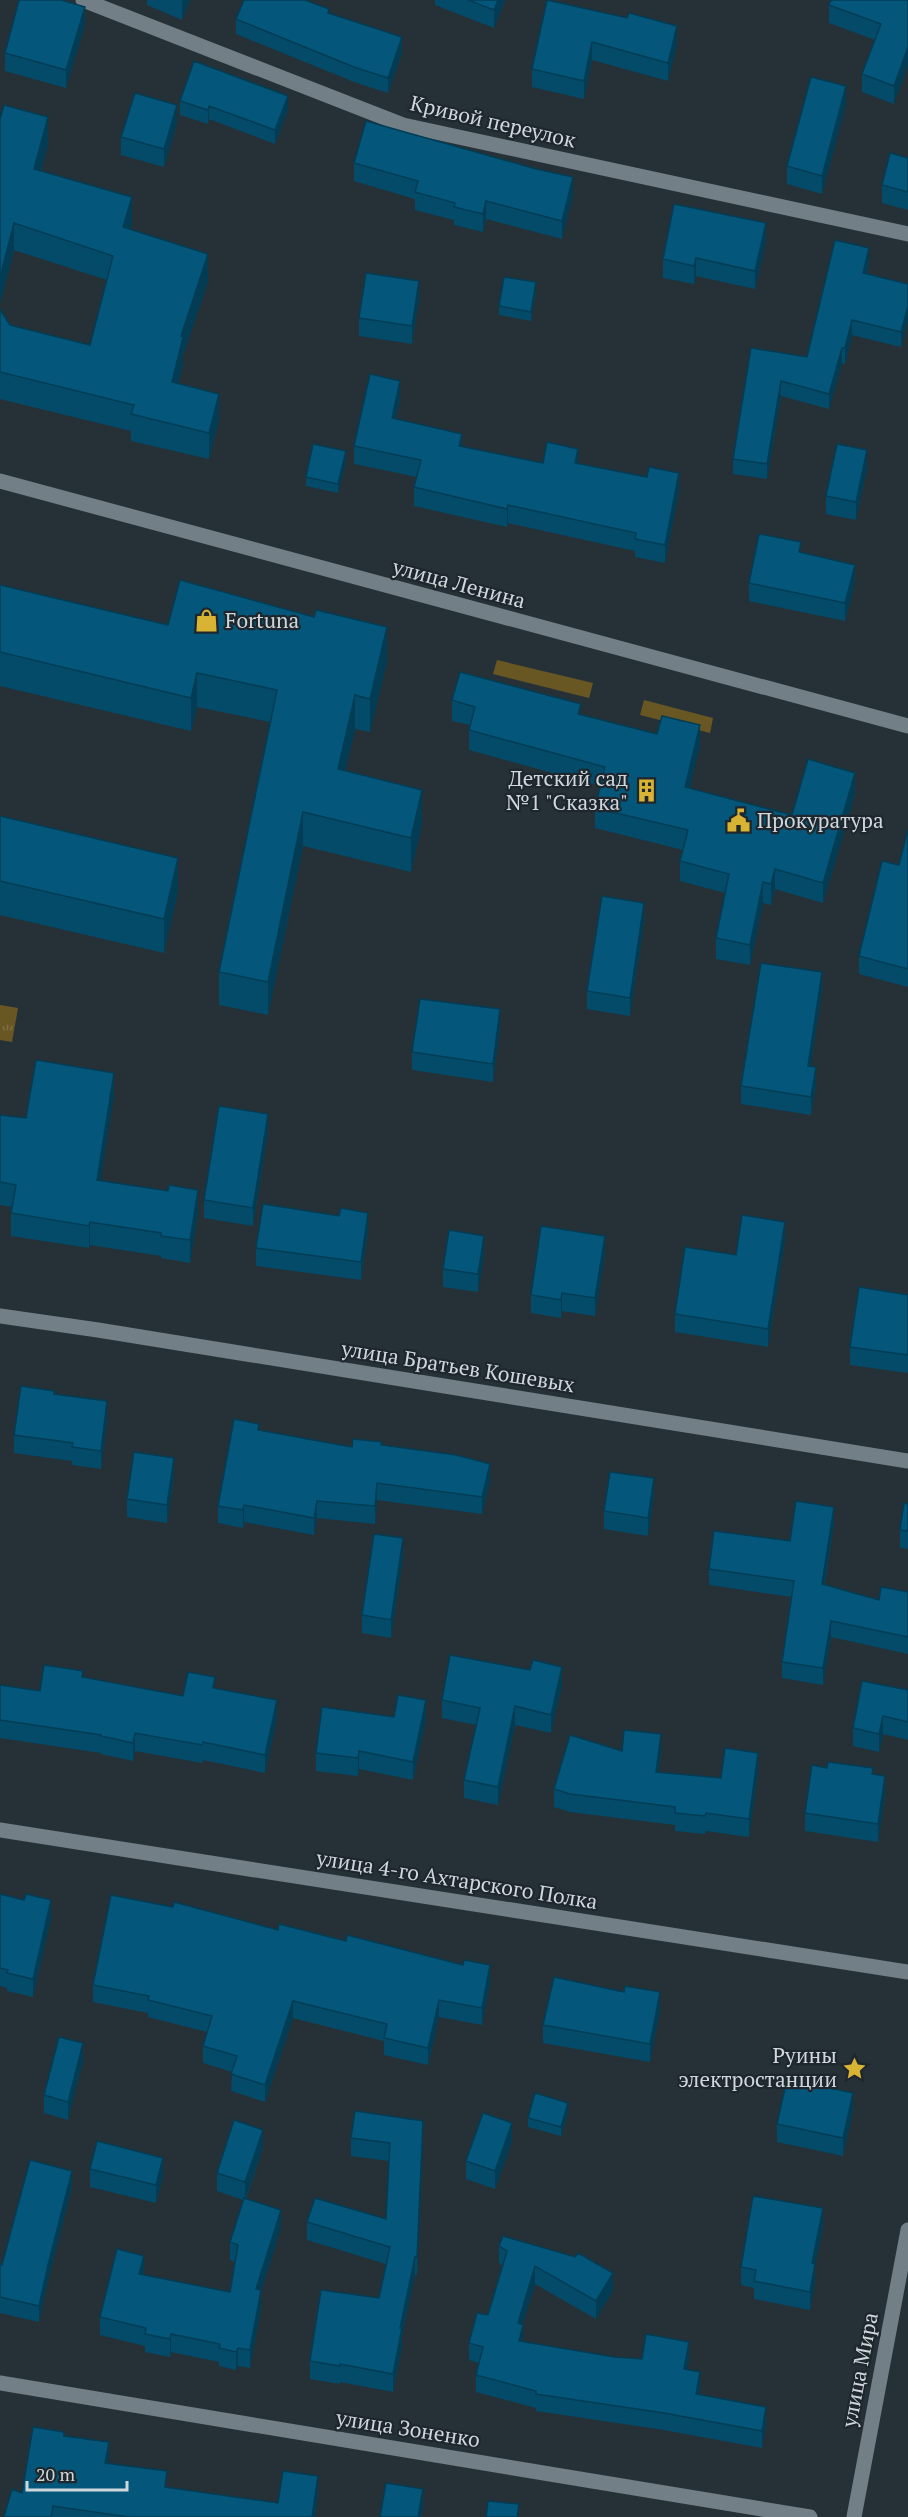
<svg xmlns="http://www.w3.org/2000/svg" width="908" height="2517" font-family="'PT Serif',serif">
  <defs>
    <pattern id="park-tufts" width="24" height="20" patternUnits="userSpaceOnUse" patternTransform="scale(1.5)"><rect width="24" height="20" fill="#685723"/><path d="M3 7l-1-3M5 7V3M7 7l1-3M15 17l-1-3M17 17v-4M19 17l1-3" fill="none" stroke="#7d6e42"/></pattern>
  </defs>
  <rect width="100%" height="100%" fill="#263137"/>
  <path fill="#685723" d="M497 660 593 683 589 698 493 674Z
    M644 700 713 718 710 733 640 715Z"/>
  <path fill="url(#park-tufts)" d="M0 1005 18 1008 12 1042 0 1040Z"/>
  <g fill="none" stroke-linecap="round" stroke-linejoin="round">
    <path stroke="#727f86" stroke-width="15" d="M83 0 403 125 908 234
      M0 481 908 726
      M0 1316 98 1330 908 1461
      M0 1830 908 1972
      M0 2383 810 2517
      M854 2517 908 2230"/>
  </g>
  <path fill="#034b69" d="M147 0H190L182 20 147 5Z
    M435 0H505L494 28 435 5Z
    M547 0 677 44 668 81 592 60 584 99 532 87V69Z
    M908 0 894 104 862 92V74L875 40 829 23V5Z
    M329 13 402 53 388 93 354 82 236 34V19Z
    M85 25 66 88 5 71V53Z
    M180 101 288 110 275 144 209 119 208 124 180 115Z
    M846 104 822 194 787 184V166Z
    M0 119 48 144 41 171 132 224 130 229 208 281 183 356V364L178 384 219 420 209 459 131 441V431L0 399V309L10 325 90 345 107 280 14 250 0 304Z
    M177 123 164 167 121 155V137Z
    M908 158V210L882 203V185Z
    M354 163 573 195 562 239 486 219 483 232 454 225V220L415 210V199L354 181Z
    M766 241 755 289 696 276 694 284 663 278V259Z
    M869 263 867 274 908 284 901 347 852 335 845 364 842 363 829 409 781 396 767 479 733 474V459L751 348 807 357Z
    M536 291 531 321 499 315V306Z
    M419 299 412 344 359 336V318Z
    M400 399 396 418 462 447 543 463H578L679 491 665 563 635 557V551L508 523 507 527 414 506V487L417 477 354 464V446Z
    M346 460 338 493 306 486V477Z
    M867 468 856 520 826 514V496Z
    M801 553 855 583 845 621 749 601V583Z
    M0 585 168 625 387 661 370 732 355 729 345 771 422 824 411 872 303 846 268 1015 219 1005V972L270 722 197 707 191 731 0 686Z
    M452 700 581 715 700 746 689 788 792 815 855 794 823 903 775 889 771 905 763 903 750 965 716 959V938L725 893 680 881V861L683 850 595 828V808L600 786 469 750V730L470 725 452 721Z
    M0 816 178 891 164 953 0 915Z
    M908 829V987L859 974V956L899 865Z
    M644 921 630 1016 587 1009V991Z
    M822 990 810 1066 816 1085 811 1115 741 1104V1086Z
    M500 1027 493 1082 412 1070V1052Z
    M114 1095 100 1181 198 1213 190 1263 161 1258V1256L90 1245 89 1248 11 1236V1213L12 1207 0 1205V1115L26 1118Z
    M268 1132 253 1226 204 1218V1200Z
    M368 1231 361 1280 256 1266V1248Z
    M785 1240 768 1347 675 1332V1314L736 1255Z
    M484 1254 478 1292 443 1287V1269Z
    M605 1254 595 1316 562 1311 561 1318 531 1313V1295Z
    M908 1295V1373L850 1365V1347Z
    M54 1394 107 1419 101 1469 72 1465V1461L14 1453V1435Z
    M259 1430 352 1447 382 1445 490 1481 482 1514 377 1500 375 1524 317 1518 314 1535 244 1522 243 1528 218 1523V1506Z
    M174 1476 167 1523 127 1517V1499Z
    M654 1496 648 1536 604 1529V1511Z
    M908 1504V1549L900 1548V1530Z
    M834 1523 825 1584 879 1600 908 1592V1654L831 1637 823 1685 782 1678V1662L792 1597 709 1585V1569L790 1541Z
    M403 1556 391 1638 362 1633V1615Z
    M530 1670 562 1685 551 1733 515 1725 498 1805 464 1798V1780L476 1725 442 1718V1700Z
    M83 1677 183 1696 215 1688 277 1718 265 1773 203 1760 202 1763 135 1751 133 1761 101 1754V1753L0 1738V1685L40 1691Z
    M908 1690V1740L883 1734 879 1752 853 1746V1728Z
    M394 1717 426 1718 413 1780 359 1769 358 1776 316 1771V1753Z
    M622 1751 661 1752 658 1772 721 1778 758 1771 749 1837 706 1831 705 1834 675 1831V1825L570 1812 554 1807V1789Z
    M873 1774 885 1794 878 1842 805 1831V1813Z
    M0 1894 51 1918 33 1997 7 1991V1988L0 1986Z
    M278 1930 490 1982 482 2025 439 2017 428 2065 384 2055V2041L293 2018 265 2102 231 2091 232 2072 203 2063V2046L207 2032 148 2017V2013L93 2002V1985Z
    M660 2010 650 2062 543 2043V2025Z
    M83 2061 68 2120 44 2113V2095Z
    M853 2111 843 2156 777 2142V2124Z
    M568 2113 561 2136 528 2127V2118Z
    M351 2138 423 2139 417 2275H415L402 2336V2346L393 2392 340 2382V2384L310 2379V2361L379 2298 386 2264 307 2240V2222L386 2219 389 2161 351 2156Z
    M512 2141 495 2189 466 2179V2161Z
    M263 2148 246 2199 281 2228 261 2291V2308L250 2368 238 2366 236 2370 219 2366V2362L171 2352 170 2357 145 2352V2346L100 2335V2317L144 2274 143 2275 230 2292 235 2262 230 2260V2242L243 2200 217 2191V2173Z
    M90 2169 163 2176 156 2203 90 2187Z
    M72 2187 48 2280 39 2322 0 2313V2264L2 2265Z
    M823 2226 815 2265V2282L810 2310 754 2299V2288L741 2285V2267Z
    M499 2246 613 2290 596 2319 535 2284 522 2325 523 2342 614 2357 642 2359H689L687 2370 700 2389 699 2395 766 2424 762 2448 664 2430 536 2411V2408L476 2392V2375L479 2363 469 2360V2343L488 2315 502 2265 499 2263Z
    M64 2436 109 2460 108 2463 167 2487 278 2503 318 2493 315 2517H4Z"/>
  <path fill="#033d55" d="M183 0H190L182 20V1Z
    M498 0H505L494 28V10Z
    M85 7V25L66 88V70Z
    M677 26V44L668 81V63Z
    M402 37V53L388 93V78Z
    M592 42V60L584 99V81Z
    M908 47V65L894 104V86Z
    M846 86V104L822 194V176Z
    M288 96V110L275 144V130Z
    M177 105V123L164 167V149Z
    M209 106V119L208 124V110Z
    M48 117V144L34 196V169Z
    M573 177V195L562 239V221Z
    M132 197V224L123 254V227Z
    M486 201V219L483 232V214Z
    M14 223V250L0 304V277Z
    M766 223V241L755 289V271Z
    M869 248V263L863 288V273Z
    M208 254V281L183 356V364L172 409V382L181 336Z
    M696 258V276L694 284V266Z
    M419 281V299L412 344V326Z
    M536 282V291L531 321V312Z
    M908 306V321L901 347V332Z
    M852 320V335L845 364V348Z
    M842 348V363L829 409V394Z
    M400 381V399L392 436V418Z
    M781 381V396L767 479V464Z
    M219 394V420L209 459V433Z
    M462 434V452L459 446Z
    M578 449V467L575 463Z
    M867 450V468L856 520V502Z
    M346 451V460L338 493V484Z
    M679 473V491L665 563V545Z
    M508 505V523L507 527V509Z
    M855 565V583L845 621V603Z
    M387 627V661L370 732V699Z
    M197 673V707L191 731V698Z
    M355 695V729L338 803V769Z
    M700 725V746L685 807V787Z
    M855 773V794L823 903V883Z
    M422 790V824L411 872V838Z
    M303 812V846L268 1015V982Z
    M178 858V891L164 953V919Z
    M775 869V889L771 905V884Z
    M763 882V903L750 965V945Z
    M644 903V921L630 1016V998Z
    M822 972V990L808 1084V1066Z
    M500 1009V1027L493 1082V1064Z
    M816 1067V1085L811 1115V1097Z
    M114 1073V1095L97 1203V1180Z
    M268 1114V1132L253 1226V1208Z
    M198 1190V1213L190 1263V1240Z
    M368 1213V1231L361 1280V1262Z
    M90 1222V1245L89 1248V1226Z
    M785 1222V1240L768 1347V1329Z
    M484 1236V1254L478 1292V1274Z
    M605 1236V1254L595 1316V1298Z
    M562 1293V1311L561 1318V1300Z
    M107 1401V1419L101 1469V1451Z
    M174 1458V1476L167 1523V1505Z
    M490 1464V1481L482 1514V1497Z
    M654 1478V1496L648 1536V1518Z
    M377 1483V1500L375 1524V1506Z
    M317 1501V1518L314 1535V1518Z
    M244 1505V1522L243 1528V1510Z
    M834 1507V1523L822 1600V1584Z
    M403 1538V1556L391 1638V1620Z
    M831 1621V1637L823 1685V1668Z
    M562 1667V1685L551 1733V1715Z
    M277 1700V1718L265 1773V1755Z
    M426 1700V1718L413 1780V1762Z
    M515 1706V1725L498 1805V1787Z
    M883 1716V1734L879 1752V1734Z
    M135 1733V1751L133 1761V1743Z
    M661 1734V1752L656 1790V1772Z
    M359 1751V1769L358 1776V1758Z
    M758 1753V1771L749 1837V1819Z
    M885 1776V1794L878 1842V1824Z
    M51 1900V1918L33 1997V1979Z
    M490 1965V1982L482 2025V2008Z
    M660 1992V2010L650 2062V2044Z
    M439 2000V2017L428 2065V2048Z
    M293 2001V2018L265 2102V2085Z
    M83 2043V2061L68 2120V2102Z
    M853 2093V2111L843 2156V2138Z
    M568 2103V2113L561 2136V2127Z
    M423 2121V2139L417 2275V2257Z
    M512 2123V2141L495 2189V2171Z
    M263 2130V2148L245 2200V2182Z
    M163 2158V2176L156 2203V2185Z
    M72 2171V2187L48 2280 39 2322V2306L48 2265Z
    M823 2208V2226L815 2265V2282L810 2310V2292L812 2263Z
    M281 2210V2228L261 2291V2308L250 2368V2350L256 2289Z
    M144 2256V2274L139 2292V2274Z
    M415 2257V2275L402 2336V2346L393 2392V2374L400 2328Z
    M535 2266V2284L518 2341V2323Z
    M613 2273V2290L596 2319V2301Z
    M523 2325V2342L519 2341Z
    M171 2334V2352L170 2357V2339Z
    M689 2342V2359L684 2387V2369Z
    M238 2348V2366L236 2370V2352Z
    M700 2372V2389L696 2411V2394Z
    M766 2407V2424L762 2448V2431Z
    M109 2442V2460L105 2480V2463Z
    M318 2476V2493L315 2517H312Z
    M423 2489V2507L421 2517H418Z"/>
  <path fill="#04577a" stroke="#033d55" stroke-width="1.5" d="M19 0H61L85 7 66 70 5 53Z
    M244 0H305L329 9 328 13 402 37 388 78 354 67 236 19Z
    M468 0H498L494 10Z
    M547 0 627 18 629 13 677 26 668 63 592 42 584 81 532 69Z
    M831 0H908V47L894 86 862 74 881 24 829 5Z
    M194 61 288 96 275 130 209 106 208 110 180 101Z
    M811 77 846 86 822 176 787 166Z
    M135 93 177 105 164 149 121 137Z
    M4 105 48 117 34 169 132 197 123 227 208 254 181 336 183 337 172 382 219 394 209 433 131 414 134 405 0 372V309L10 325 90 345 113 256 14 223 0 277V119Z
    M366 121 536 169 573 177 562 221 486 201 483 214 454 207 455 203 415 192 418 181 354 163Z
    M890 153 908 158V192L882 185Z
    M674 204 766 223 755 271 696 258 694 266 663 259Z
    M835 240 869 248 863 273 908 284V306L901 332 852 320 845 348H842L829 394 781 381 767 464 733 459 751 348 807 357Z
    M366 273 419 281 412 326 359 318Z
    M504 277 536 282 531 312 499 306Z
    M370 374 400 381 392 418 462 434 459 446 543 463 547 442 578 449 575 463 647 477 649 467 679 473 665 545 635 539 636 533 508 505 507 509 414 487 421 460 354 446Z
    M313 444 346 451 338 484 306 477Z
    M837 444 867 450 856 502 826 496Z
    M759 534 801 542 799 552 855 565 845 603 749 583Z
    M180 580 314 617 316 610 387 627 370 699 355 695 338 769 422 790 411 838 303 812 268 982 219 972 277 690 197 673 191 698 0 652V585L168 625Z
    M460 672 581 704 578 714 657 734 662 716 700 725 685 787 792 815 808 759 855 773 823 883 775 869 771 884 763 882 750 945 716 938 729 874 680 861 688 830 595 808 605 767 469 730 475 707 452 700Z
    M0 816 178 858 164 919 0 881Z
    M908 829V969L859 956 882 861 899 865Z
    M602 896 644 903 630 998 587 991Z
    M761 963 822 972 808 1066 816 1067 811 1097 741 1086Z
    M420 999 500 1009 493 1064 412 1052Z
    M36 1060 114 1073 97 1180 168 1191 169 1185 198 1190 190 1240 161 1236V1233L90 1222 89 1226 11 1213 16 1185 0 1182V1115L26 1118Z
    M219 1106 268 1114 253 1208 204 1200Z
    M263 1204 339 1216 341 1208 368 1213 361 1262 256 1248Z
    M742 1215 785 1222 768 1329 675 1314 685 1247 736 1255Z
    M541 1226 605 1236 595 1298 562 1293 561 1300 531 1295Z
    M449 1230 484 1236 478 1274 443 1269Z
    M859 1287 908 1295V1355L850 1347Z
    M21 1386 54 1391V1394L107 1401 101 1451 72 1447 73 1443 14 1435Z
    M234 1419 259 1424 258 1430 352 1447 353 1439 382 1442 381 1445 456 1455 490 1464 482 1497 377 1483 375 1506 317 1501 314 1518 244 1505 243 1510 218 1506Z
    M134 1452 174 1458 167 1505 127 1499Z
    M610 1472 654 1478 648 1518 604 1511Z
    M796 1501 834 1507 822 1584 879 1600 881 1587 908 1592V1637L831 1621 823 1668 782 1662 794 1581 709 1569 714 1531 790 1541Z
    M904 1503 908 1504V1531L900 1530Z
    M374 1534 403 1538 391 1620 362 1615Z
    M450 1655 530 1670 533 1660 562 1667 551 1715 515 1706 498 1787 464 1780 480 1708 442 1700Z
    M44 1665 83 1671 82 1677 183 1696 188 1672 215 1677 213 1688 277 1700 265 1755 203 1742 202 1745 135 1733 133 1743 101 1736V1735L0 1720V1685L40 1691Z
    M862 1681 908 1690V1722L883 1716 879 1734 853 1728Z
    M398 1695 426 1700 413 1762 359 1751 358 1758 316 1753 322 1707 394 1717Z
    M624 1730 661 1734 656 1772 721 1778 725 1748 758 1753 749 1819 706 1813 705 1816 675 1813V1807L570 1794 554 1789 570 1735 622 1751Z
    M828 1762 873 1768 872 1774 885 1776 878 1824 805 1813 812 1765 827 1768Z
    M0 1894 24 1900 26 1894 51 1900 33 1979 7 1973 8 1970 0 1968Z
    M111 1895 173 1907 174 1902 278 1930 279 1924 346 1941 347 1935 463 1965 464 1960 490 1965 482 2008 439 2000 428 2048 384 2038 387 2024 293 2001 265 2085 231 2074 237 2056 203 2046 212 2016 148 2000 149 1996 93 1985Z
    M554 1977 624 1992 625 1986 660 1992 650 2044 543 2025Z
    M59 2037 83 2043 68 2102 44 2095Z
    M787 2079 853 2093 843 2138 777 2124Z
    M535 2093 568 2103 561 2127 528 2118Z
    M355 2111 423 2121 417 2257H415L400 2328H402L393 2374 340 2364V2366L310 2361 321 2290 379 2298 390 2247 307 2222 315 2198 386 2219 390 2143 351 2138Z
    M483 2113 512 2123 495 2171 466 2161Z
    M234 2120 263 2130 245 2182 217 2173Z
    M97 2141 163 2158 156 2185 90 2169Z
    M30 2160 72 2171 48 2265 39 2306 0 2297V2264L2 2265Z
    M753 2196 823 2208 812 2263 815 2264 810 2292 754 2281 756 2270 741 2267Z
    M244 2198 281 2210 256 2289 261 2290 250 2350 238 2348 236 2352 219 2348 220 2344 171 2334 170 2339 145 2334 146 2328 100 2317 117 2249 144 2256 139 2274 230 2292 238 2245 230 2242Z
    M503 2236 575 2257 578 2253 613 2273 596 2301 535 2266 518 2323 523 2325 519 2341 614 2357 642 2359 646 2334 689 2342 684 2369 700 2372 696 2394 766 2407 762 2431 664 2413 536 2394V2391L476 2375 483 2347 469 2343 477 2313 488 2315 507 2251 499 2246Z
    M33 2427 64 2432V2436L109 2442 105 2463 167 2471 165 2487 278 2503 283 2471 318 2476 312 2517H129L53 2506 51 2517H4L12 2489 22 2493Z
    M386 2483 423 2489 418 2517H380Z
    M488 2501 519 2504 517 2517H486Z"/>
  <defs>
    <symbol id="shop-bare" viewBox="-9 -9 18 18"><path d="M-5-2.5h2.3a2.7 3.5 0 0 1 5.4 0H5L5.5 6h-11ZM-1.5-2.5h3a1.5 2.3 0 0 0-3 0Z" fill="#d9b334" stroke="#1d272d" stroke-width="2.5" paint-order="stroke"/></symbol>
    <symbol id="building-bare" viewBox="-9 -9 18 18"><path d="M-4-6H4V6H1V3H-1V6H-4ZM-2.5-4.3h1.7v1.8h-1.7ZM.8-4.3h1.7v1.8H.8ZM-2.5-1h1.7V.8h-1.7ZM.8-1h1.7V.8H.8Z" fill="#d9b334" stroke="#1d272d" stroke-width="2.5" paint-order="stroke"/></symbol>
    <symbol id="civic-bare" viewBox="-9 -9 18 18"><path d="M-.6-6.5H3V-4.5H.6V-3L4-1V1h2V6H-6V1h2V-1L-.6-3ZM-1.2 2.5V6h2.4V2.5Z" fill="#d9b334" stroke="#1d272d" stroke-width="2.5" paint-order="stroke"/></symbol>
    <symbol id="sight-bare" viewBox="-9 -9 18 18"><path d="M0-6L1.8-2.2L6-1.7L2.9 1.2L3.7 5.4L0 3.3L-3.7 5.4L-2.9 1.2L-6-1.7L-1.8-2.2Z" fill="#d9b334" stroke="#1d272d" stroke-width="2.5" paint-order="stroke"/></symbol>
  </defs>
  <g fill-rule="evenodd">
    <use href="#shop-bare" x="190" y="604" width="33" height="33"/>
    <use href="#building-bare" x="630" y="774" width="33" height="33"/>
    <use href="#civic-bare" x="722" y="804" width="33" height="33"/>
    <use href="#sight-bare" x="838" y="2052" width="33" height="33"/>
  </g>
  <g text-anchor="middle" stroke-width="4.5" stroke-linejoin="round" paint-order="stroke">
    <g font-size="21" fill="#d0d7db" stroke="#1d272d">
      <text transform="translate(493 122) rotate(13)" y="7">Кривой переулок</text>
      <text transform="translate(459 584) rotate(15)" y="7">улица Ленина</text>
      <text transform="translate(458 1367) rotate(9)" y="7">улица Братьев Кошевых</text>
      <text transform="translate(457 1880) rotate(9)" y="7">улица 4-го Ахтарского Полка</text>
      <text transform="translate(860 2370) rotate(-79)" y="7">улица Мира</text>
      <text transform="translate(408 2429) rotate(9)" y="7">улица Зоненко</text>
    </g>
    <g font-size="21" fill="#d0d7db" stroke="#1d272d" text-anchor="start">
      <text x="225" y="628">Fortuna</text>
      <text x="628" y="786" text-anchor="end">Детский сад<tspan x="628" dy="24">№1 "Сказка"</tspan></text>
      <text x="757" y="828">Прокуратура</text>
      <text x="837" y="2063" text-anchor="end">Руины<tspan x="837" dy="24">электростанции</tspan></text>
    </g>
  </g>
  <path d="M27 2481v9h100v-9" fill="none" stroke="#d0d7db" stroke-width="3"/>
  <text x="36" y="2481" font-size="18" fill="#d0d7db" stroke="#1d272d" stroke-width="4.5" paint-order="stroke">20 m</text>
</svg>
